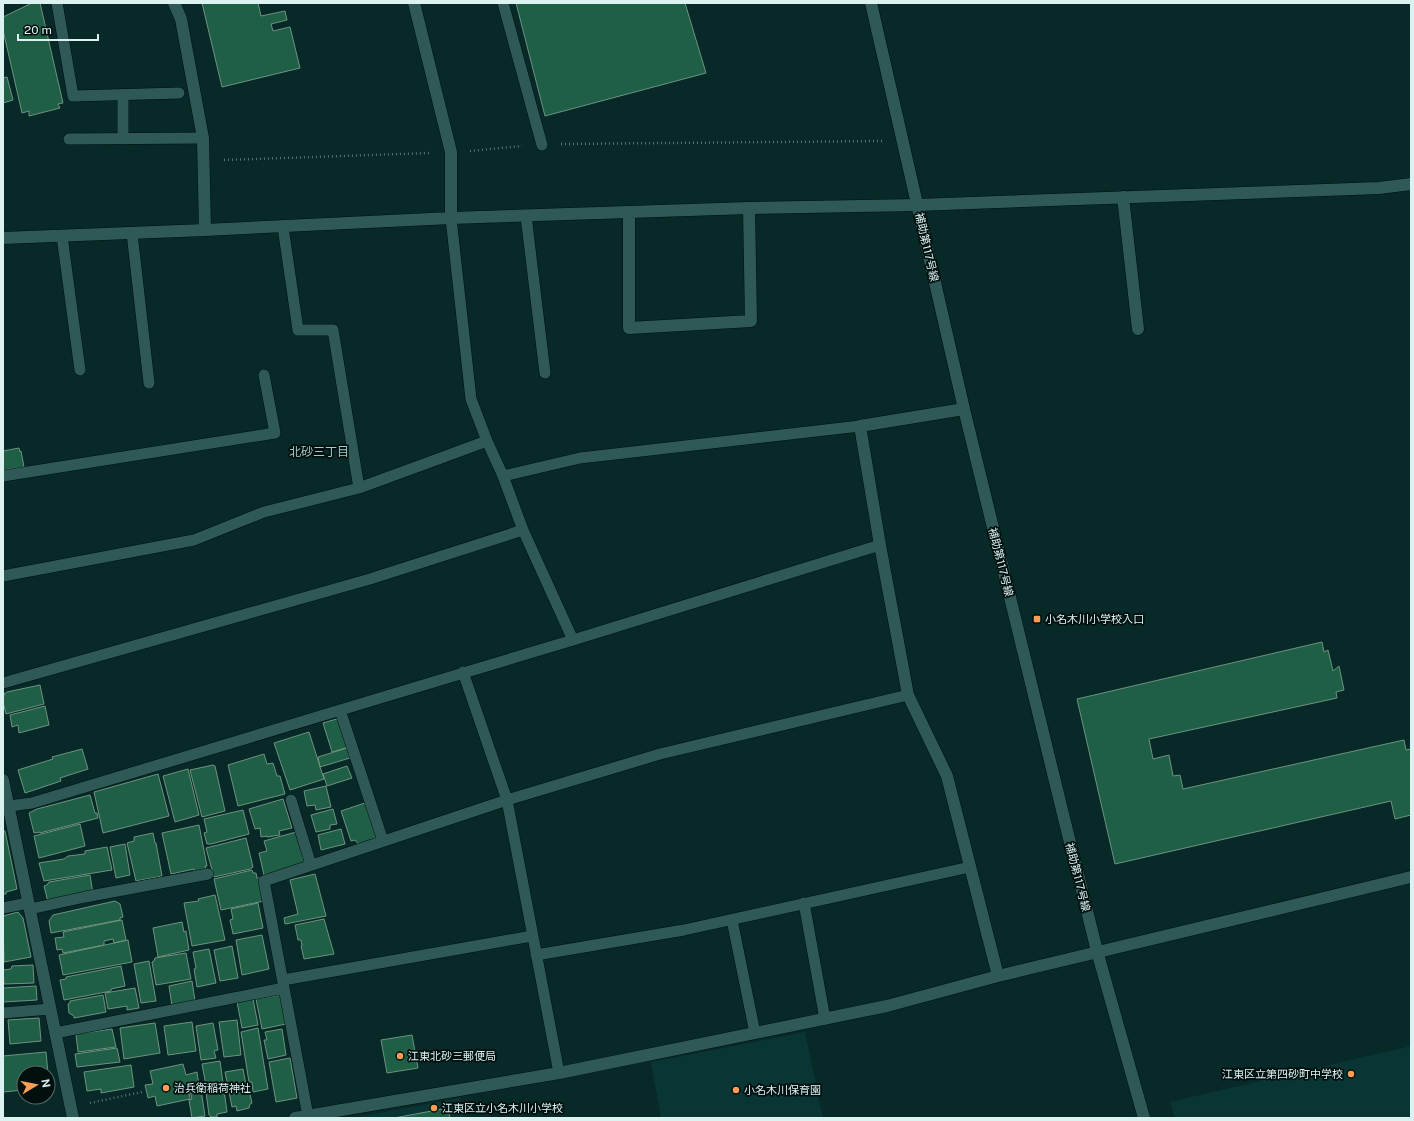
<svg xmlns="http://www.w3.org/2000/svg" width="1414" height="1121" font-family="'Public Sans','Noto Sans JP',sans-serif">
  <rect width="100%" height="100%" fill="#072927"/>
  <path fill="#093634" d="M805 1032 823 1118H661L651 1062Z
    M1411 1046V1118H1175L1170 1102Z
    M460 1098 464 1118H352Z"/>
  <path fill="#1e5f45" stroke="#6f9280" d="M32 3H40L63 103 58 104 60 108 29 116V111L22 113 3 30V17Z
    M202 3H258L261 16 285 11 287 20 271 24 273 31 290 27 300 68 222 87Z
    M516 3H685L706 73 545 116Z
    M7 77 13 100 3 103V78Z
    M19 448 20 452 21 451 24 467 3 470V451Z
    M1322 642 1324 652 1328 650 1333 671 1339 666 1344 690 1336 692 1337 698 1149 739 1153 759 1169 755 1173 776 1180 775 1183 789 1404 740 1406 750 1411 749V815L1395 819 1391 801 1115 864 1077 699Z
    M40 685 44 704 6 714 3 702 4 694 7 692Z
    M45 706 49 725 19 733 18 725 12 727 10 715Z
    M340 718 349 747 332 752 323 723Z
    M309 732 324 779 290 790 274 743Z
    M347 748 350 758 320 767 318 757Z
    M82 749 88 769 60 778 61 781 25 793 18 770 53 759 52 757Z
    M264 754 267 764 273 763 277 776H280L285 794 238 806 228 765Z
    M213 765 215 766 225 811 202 817 190 770Z
    M347 766 352 778 327 786 323 774Z
    M188 769 199 815 175 822 163 776Z
    M158 774 169 816 103 833 94 792Z
    M326 786 331 807 316 810 315 805 307 806 304 791Z
    M90 795 95 813H97L98 818 40 833V832L34 833 29 813 37 809Z
    M283 799 292 828 279 831 280 835 267 837V836L261 837 260 828 255 829 249 809Z
    M365 803 377 838H374V840L359 845 355 840 351 841 341 811Z
    M333 809 337 824 330 825V829L316 832 311 815Z
    M243 810 249 834 211 844H207L204 833 207 832 204 819Z
    M80 824 85 846 39 858 34 836Z
    M199 825 207 866H205L206 869 194 872V869L171 874 162 833Z
    M341 829 345 844 321 850 318 835Z
    M3 831H5L17 889 6 892V894H3Z
    M296 832 305 865 264 875 259 853 267 851 264 841Z
    M153 833 155 843H156L162 876 136 881 127 843 134 841V837Z
    M246 838 253 867 250 869 214 877 206 848Z
    M125 844 130 875 116 878 110 847Z
    M107 847 112 870 44 881 39 863 64 859 68 856 85 854V851Z
    M252 870 253 873H256L257 878H259L264 901 221 910 214 879Z
    M315 874 326 916 285 924 284 918 298 914 290 880Z
    M90 875 93 894 48 902 44 886 47 885 49 882Z
    M215 895 225 940 192 946 184 903 199 901 198 899Z
    M115 901 120 904 123 917 120 918V920L51 933 49 921 53 915Z
    M258 903 263 928 233 934 230 920 233 919 231 909Z
    M18 912 23 918 31 957 4 962 3 916Z
    M324 919 334 954 304 959 301 946H302L301 940H298L295 925Z
    M122 920 126 940 114 943 113 939 104 941V945L63 953 62 949 57 950 55 938 64 937 63 932Z
    M182 922 184 932 186 931 189 950 158 957 153 928Z
    M262 935 269 969 242 975 236 940Z
    M128 940 132 962 63 975 59 955Z
    M232 946 238 978 220 981 214 950Z
    M209 949 216 983 197 987 194 969 196 968 193 952Z
    M186 953 191 979 156 985 152 962 154 961 155 958Z
    M149 961 156 1001 141 1003 134 964Z
    M33 965 34 983 4 984 3 970 11 969 12 966Z
    M121 966 125 986 111 989V991L64 1000 60 980 66 979V977Z
    M192 981 195 1001 172 1006 169 986Z
    M36 986 37 1000 3 1002V988Z
    M135 988 139 1008 127 1010V1006L108 1009 105 993Z
    M103 995 106 1012 74 1018V1016L69 1013 68 1004 70 1003V1001Z
    M280 995 286 1024 262 1029 256 999Z
    M253 999 258 1025 242 1028 237 1002Z
    M39 1018 41 1041 10 1044 8 1020Z
    M237 1020 241 1055 224 1057 219 1022Z
    M192 1022 196 1051 168 1055 164 1026Z
    M155 1023 160 1053 124 1059 120 1028Z
    M213 1023 218 1050 214 1051 216 1058 201 1060 196 1026Z
    M258 1028 268 1089 253 1092 252 1082H249L241 1032Z
    M112 1029 116 1047 78 1052 76 1034Z
    M282 1029 286 1055 268 1059 264 1040H267L265 1032Z
    M412 1035 418 1068 387 1073 381 1040Z
    M117 1048 120 1062 77 1067 75 1054Z
    M46 1052 48 1073H24V1090L3 1092V1056Z
    M290 1058 297 1098 276 1102 269 1062Z
    M220 1061 227 1112 217 1114V1117H211L209 1115 206 1092 207 1091 202 1064Z
    M183 1064 186 1075 197 1072 199 1086 188 1088 190 1099 157 1106 155 1096 148 1098 145 1085 153 1084 150 1071Z
    M131 1065 134 1087 101 1093V1089L87 1091 84 1072Z
    M243 1069 246 1085H248L252 1103 250 1104 249 1108 237 1111 236 1106 232 1107 225 1072Z
    M201 1090 205 1116 192 1118 189 1100 192 1099 190 1091Z
    M448 1108 450 1118H394Z"/>
  <g fill="none" stroke-linecap="round" stroke-linejoin="round">
    <defs>
      <path id="service" d="M57 3 73 96 179 93
        M503 3 542 145
        M69 139 203 138
        M123 139V95
        M526 216 545 373
        M451 218 471 399 487 441 503 476 523 530 573 640
        M283 227 298 330H333L359 488
        M132 233 149 383
        M62 236 80 370
        M3 476 275 433 264 375
        M503 476 580 458 860 426
        M3 576 194 540 264 512 359 488 487 441
        M463 672 507 800 559 1073
        M3 683 370 579 523 530
        M340 710 383 841
        M291 800 311 865
        M9 806 32 803 573 640 880 545
        M804 903 825 1019
        M3 908 28 903
        M30 909 85 897 208 874
        M732 920 755 1033
        M536 955 684 930 970 867
        M283 980 532 936
        M3 1013 50 1009
        M55 1033 284 988
        M308 1116 264 881 507 800 660 754 908 695"/>
      <path id="minor" d="M174 3 181 19 203 138 205 230
        M414 3 451 152V218
        M1123 197 1138 329
        M629 212V328L751 321 749 208
        M3 238 205 230 451 218 749 208 917 205 1379 188 1411 184
        M964 409 860 426 880 545 908 695 947 776 998 976
        M3 780 73 1118
        M295 1118 559 1073 887 1006 998 976 1411 877"/>
      <path id="tertiary" d="M871 3 964 409 1062 810 1097 951 1144 1118"/>
    </defs>
    <use href="#service" stroke="#00100f" stroke-width="12"/>
    <use href="#minor" stroke="#00100f" stroke-width="13"/>
    <use href="#tertiary" stroke="#00100f" stroke-width="13"/>
    <path stroke="#577573" stroke-width="2.5" stroke-dasharray="1 3" stroke-linecap="butt" d="M561 144 882 141
      M470 151 522 146
      M224 160 431 153
      M90 1103 142 1092"/>
    <use href="#service" stroke="#2f5956" stroke-width="11"/>
    <use href="#minor" stroke="#2f5956" stroke-width="12"/>
    <use href="#tertiary" stroke="#2f5956" stroke-width="12"/>
  </g>
  <g fill="#fc9d54" stroke="#01100f" stroke-width="1.5">
    <rect x="1033" y="615" width="8" height="8" rx="2"/>
    <circle cx="400" cy="1056" r="4"/>
    <circle cx="1351" cy="1074" r="4"/>
    <circle cx="166" cy="1088" r="4"/>
    <circle cx="736" cy="1090" r="4"/>
    <circle cx="434" cy="1108" r="4"/>
  </g>
  <g text-anchor="middle" stroke-width="3.5" stroke-linejoin="round" paint-order="stroke">
    <g font-size="11" fill="#dbf2f0" stroke="#01100f">
      <text transform="translate(927 247) rotate(77)" y="4">補助第117号線</text>
      <text transform="translate(1001 562) rotate(76)" y="4">補助第117号線</text>
      <text transform="translate(1078 877) rotate(76)" y="4">補助第117号線</text>
    </g>
    <g font-size="11" fill="#dbf2f0" stroke="#01100f" text-anchor="start">
      <text x="1045" y="623">小名木川小学校入口</text>
      <text x="408" y="1060">江東北砂三郵便局</text>
      <text x="1343" y="1078" text-anchor="end">江東区立第四砂町中学校</text>
      <text x="174" y="1092">治兵衛稲荷神社</text>
      <text x="744" y="1094">小名木川保育園</text>
      <text x="442" y="1112">江東区立小名木川小学校</text>
    </g>
    <g font-size="12" fill="#9eccc8" stroke="#01100f">
      <text x="319" y="456">北砂三丁目</text>
    </g>
  </g>
  <rect width="1414" height="1121" fill="none" stroke="#dbf2f0" stroke-width="8"/>
  <g transform="translate(36 1085) rotate(80)"><circle r="19" fill="#01100f" stroke="#586a69"/>
  <path d="M0-3L7 15L0 10L-7 15Z" fill="#fc9d54"/>
  <text y="-6" font-size="11" font-weight="bold" text-anchor="middle" fill="#dbf2f0">N</text>
  </g>
  <path d="M18 34v6h80v-6" fill="none" stroke="#dbf2f0" stroke-width="2"/>
  <text x="24" y="34" font-size="12" fill="#dbf2f0" stroke="#01100f" stroke-width="3" paint-order="stroke">20 m</text>
</svg>
